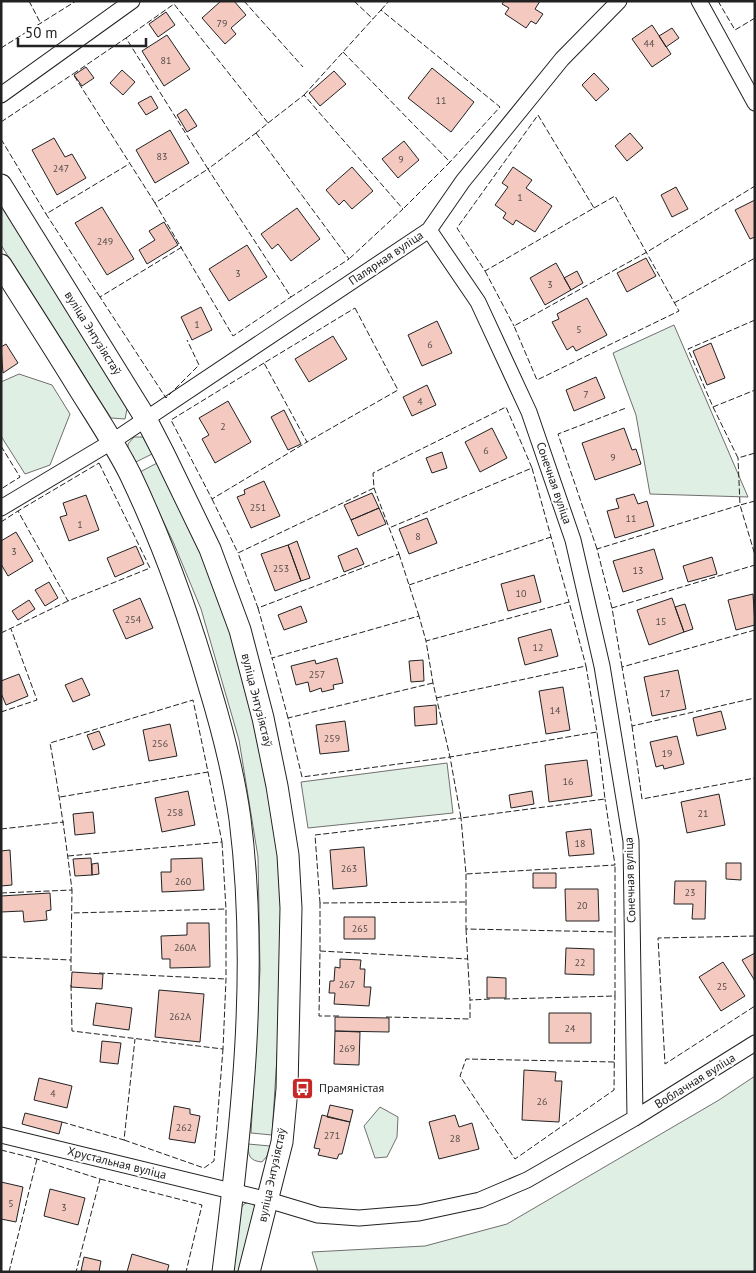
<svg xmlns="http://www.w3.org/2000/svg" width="756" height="1273" font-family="'PT Sans',sans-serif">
  <rect width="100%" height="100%" fill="#fff"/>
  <path fill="#e0efe3" stroke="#6f6f6f" d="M1 204 127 409 125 419 111 418 1 245Z
    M674 325 748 497 650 494 636 415 613 353Z
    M19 374 52 385 70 414 50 465 25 474 1 436V382Z
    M134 437H143L152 454 136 462 128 448V444Z
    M159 462 222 601 258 734 279 852 283 962 272 1135 251 1133 260 970 258 857 239 740 201 609 174 544 140 472Z
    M447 763 453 813 308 828 301 782Z
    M755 1076V1272H318L312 1252 425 1246 507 1224 719 1100Z
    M380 1107 398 1117 397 1137 387 1157 375 1158 364 1126Z
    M248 1144 270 1146 267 1156 262 1162C250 1161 248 1156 248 1144Z
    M249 1202C253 1204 254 1204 255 1208 258 1218 242 1260 239 1272H233L240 1209 244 1204Z"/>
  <path fill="#f3c9c0" stroke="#222" d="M221 1H234L246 15 231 28 236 34 225 44 202 18Z
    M504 1H540L535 9 543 14 536 24 531 21 526 28 505 14 509 8 502 4Z
    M166 12 175 25 158 37 149 24Z
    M652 25 671 54 652 67 632 39Z
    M672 28 679 38 666 47 659 36Z
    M167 35 190 69 164 86 142 51Z
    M86 67 94 78 82 86 74 75Z
    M432 68 474 102 451 132 408 98Z
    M122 70 135 82 123 95 110 83Z
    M334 71 346 84 320 106 309 93Z
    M594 73 609 89 596 101 582 85Z
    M151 96 158 108 146 115 138 103Z
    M186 109 197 126 187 132 177 115Z
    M170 130 189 163 155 183 136 150Z
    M630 133 643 148 627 161 615 146Z
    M54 138 65 157 72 154 86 178 57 195 32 150Z
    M404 141 419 160 398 178 382 159Z
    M352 167 373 191 352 209 344 200 339 205 326 190Z
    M513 167 532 180 526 188 552 206 535 232 516 220 513 225 503 218 506 213 495 205 508 187 502 183Z
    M676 187 688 209 672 217 661 195Z
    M755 200V237L750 239 735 210Z
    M102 207 134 259 107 275 75 223Z
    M297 208 320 239 291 261 278 244 272 249 261 234Z
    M164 222 178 245 147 264 139 250 155 240 149 231Z
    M247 245 267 277 229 301 209 269Z
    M646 258 656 276 627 292 617 273Z
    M556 263 571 290 545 305 530 278Z
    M577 271 583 283 571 290 564 278Z
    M587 298 607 335 576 351 573 346 567 350 552 322 559 319 557 314Z
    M201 307 212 330 192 340 181 317Z
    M437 321 452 353 422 366 408 335Z
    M333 336 347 359 309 382 295 359Z
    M711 343 725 378 707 385 693 351Z
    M6 344 18 363 3 373 1 347Z
    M596 377 605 398 574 411 566 390Z
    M427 385 436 405 412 416 403 397Z
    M228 401 251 442 215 463 202 439 209 435 199 418Z
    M284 410 301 444 288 450 271 417Z
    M492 428 507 458 480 472 465 442Z
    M624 428 632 450 636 449 641 464 595 480 582 443Z
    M442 452 447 468 432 473 426 458Z
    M264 481 280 516 251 528 237 497 245 494 244 490Z
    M372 493 379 508 351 520 344 505Z
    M634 494 638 504 647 501 654 526 615 538 607 511 619 508 616 499Z
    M86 495 99 530 69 541 60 517 67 515 63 503Z
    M379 508 386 524 358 536 351 520Z
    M427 518 437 543 409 554 399 529Z
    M16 532 33 561 8 576 1 564V541Z
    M297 541 310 578 301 581 288 545Z
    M288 545 301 581 275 591 261 554Z
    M136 546 144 564 115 577 107 558Z
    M357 548 364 564 344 572 338 556Z
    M654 549 663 579 623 592 613 561Z
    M712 557 717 574 688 582 683 566Z
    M534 575 541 602 508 611 501 584Z
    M49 582 58 598 45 606 35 590Z
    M753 594 755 625 736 630 728 600Z
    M140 598 153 628 126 639 113 610Z
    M672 598 684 632 649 645 637 610Z
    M29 600 35 609 18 620 12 611Z
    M685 604 693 629 684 632 675 607Z
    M301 606 307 622 284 630 278 615Z
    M551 629 558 656 525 665 518 638Z
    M337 658 343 683 333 685 334 689 322 692 321 688 310 692 308 682 296 685 291 666 315 660 316 664Z
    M423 660 424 681 411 682 409 661Z
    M678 670 686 709 652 716 644 677Z
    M19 674 28 696 6 705 1 693V681Z
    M82 678 90 695 73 702 65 685Z
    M563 687 570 730 546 734 539 691Z
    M436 705 437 724 415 726 414 707Z
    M721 711 726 729 697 736 693 718Z
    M345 721 349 751 320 754 316 725Z
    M170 724 177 756 149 761 143 730Z
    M99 731 105 745 93 750 87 735Z
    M677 736 684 764 664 769 663 765 656 767 650 742Z
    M587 760 592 796 549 802 545 765Z
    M188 791 195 825 162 832 155 798Z
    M532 791 534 804 511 808 509 795Z
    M719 794 725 825 687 833 681 802Z
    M93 812 95 833 75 835 73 814Z
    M591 829 594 854 569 856 566 832Z
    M364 847 367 886 333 889 330 850Z
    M10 850 12 885 1 886V851Z
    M91 858 92 875 75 876 73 859Z
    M202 858 204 890 162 892 161 872H171V859Z
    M98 863 99 874 92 875V864Z
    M726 863H741V880L726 879Z
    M533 873H556V888H533Z
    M675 881H706L705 919H692L693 904H674Z
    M565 889H598L599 921H566Z
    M50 893 51 910 46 911 47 920 24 922 23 911 1 912V896Z
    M344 917H375V939H344Z
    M187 923H209L210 967 170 968V959H162L161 936 187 935Z
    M566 948 594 949V975L565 974Z
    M755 953V981L742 960Z
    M340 959 361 960 360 969H365L364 987H371L369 1006 334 1004 335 993H329L330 981H334L335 967 340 968Z
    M723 962 745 996 721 1011 699 977Z
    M72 972 103 974 102 989 71 987Z
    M487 977 506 978V998H487Z
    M159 990 204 994 200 1042 155 1037Z
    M96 1003 132 1008 129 1030 93 1025Z
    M549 1013H591V1043H549Z
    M335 1017 389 1018V1032L335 1031Z
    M335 1031 360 1032 359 1065 334 1064Z
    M102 1041 121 1043 118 1064 100 1062Z
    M524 1070 556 1072 555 1081H562L559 1122 522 1120Z
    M39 1078 72 1086 67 1108 34 1100Z
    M330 1105 353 1110 350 1122 327 1117Z
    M174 1106 190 1109V1114L200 1116 195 1143 169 1139Z
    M25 1113 62 1122 59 1134 22 1124Z
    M322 1115 350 1122 342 1154H339L337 1159 318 1155 320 1149 314 1148Z
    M455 1115 459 1127 472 1123 479 1149 439 1159 429 1122Z
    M1 1182 23 1187 16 1222 1 1219Z
    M50 1189 85 1198 78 1225 44 1216Z
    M132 1254 169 1265 167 1272H127Z
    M84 1257 101 1261 99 1272 81 1271Z"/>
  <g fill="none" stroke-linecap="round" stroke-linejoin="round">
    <defs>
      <path id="street" d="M699 1 755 103
        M1 95 132 1
        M429 230 478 302 529 412 573 540 602 666 631 841 635 1118
        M1 508 113 441 429 230 463 181 562 59 619 1
        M1 1135 268 1200 318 1215 359 1218 419 1213 480 1200 527 1180 635 1118 755 1043"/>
      <path id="secondary" d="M1 185 146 419 164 454 210 549 240 630 263 718 277 786 288 855 291 908 287 1089 282 1142 249 1272
        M1 265C27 306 53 346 78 387 96 416 115 444 130 474 163 543 189 616 210 689 223 732 234 775 240 819 259 970 242 1122 223 1272"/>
    </defs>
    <use href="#street" stroke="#222" stroke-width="17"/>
    <use href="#secondary" stroke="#222" stroke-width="23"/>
    <use href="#street" stroke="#fff" stroke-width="15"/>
    <use href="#secondary" stroke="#fff" stroke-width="21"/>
    <path stroke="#222" stroke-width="1" stroke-dasharray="6 2.5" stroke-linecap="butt" d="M29 1 41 24
      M244 1 303 67
      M354 1 373 19
      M718 1 735 30 755 18
      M381 10 389 1
      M126 38 174 4 268 123 256 133
      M1 48 76 1
      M343 52 450 162 403 209
      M304 95 381 10 500 107 450 162
      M538 115 594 208 485 271 457 228Z
      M1 122 73 74
      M268 123 304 95 403 209 349 259
      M256 133 349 259 291 297 208 169Z
      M1 139 46 214
      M155 203 73 74 126 38 208 169 155 203 233 336 291 297
      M594 208 615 196 679 311 537 380 514 326 647 252 755 186
      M182 247 100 297 166 398 199 365 187 340
      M485 271 514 326
      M100 297 46 214 129 164
      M674 303 755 258
      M355 308 398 390 307 442 264 363Z
      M755 320 688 349 713 407 755 390
      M264 363 171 420 212 499 307 442
      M713 407 738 458 755 453
      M1 446 20 477 1 489
      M99 463 150 568 68 601 18 511Z
      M532 468 569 602
      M374 488 238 553 258 608 399 554 374 488 373 473 506 407 532 468 389 528
      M212 499 238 553
      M755 501 740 505 755 555
      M1 522 18 511
      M597 549 558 434 626 408
      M399 554 419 616
      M409 585 551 537
      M258 608 272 658
      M612 608 597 549 740 505 738 458
      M755 630 622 667 632 726 755 698
      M1 633 68 601
      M622 667 612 608 755 565
      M433 683 288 718 302 777 450 757 433 683 426 641 569 602 586 666
      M436 698 586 666 597 732 605 799 461 818 450 757 597 732
      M1 712 37 700 11 629
      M288 718 272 658 419 616 426 641
      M632 726 642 799 755 778
      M1 829 64 822
      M222 842 226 909
      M68 856 222 842 208 772
      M466 874V929L615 932V865
      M1 893 72 890C66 841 59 792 50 743L193 700 208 772 60 797
      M320 903 315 835 461 818 466 874 615 865 605 799
      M466 929 470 1000 491 999
      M755 936 658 938 665 1064 755 1006
      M320 951V903L465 902
      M1 957 71 960 72 890
      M71 971V960
      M99 973 226 979
      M71 985 72 1031 223 1049 226 979V909L71 913
      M504 999 615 996V932
      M339 1016H319L320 951 468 959
      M386 1017 470 1019V1000
      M614 1062 466 1059 460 1076 515 1159 614 1090 615 996
      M62 1122 124 1140 135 1039
      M124 1140 204 1168 214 1161 223 1049
      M1 1150 37 1159 100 1179 76 1272
      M100 1179 202 1205 186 1272
      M9 1272 37 1159"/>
  </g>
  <defs>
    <symbol id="bus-square" viewBox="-11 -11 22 22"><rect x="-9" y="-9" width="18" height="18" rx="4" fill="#c62828" stroke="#fff"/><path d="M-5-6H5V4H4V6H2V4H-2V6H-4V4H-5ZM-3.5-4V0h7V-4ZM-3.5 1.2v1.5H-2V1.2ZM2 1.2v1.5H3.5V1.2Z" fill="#fff"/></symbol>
  </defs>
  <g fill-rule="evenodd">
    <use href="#bus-square" x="290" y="1076" width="25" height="25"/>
  </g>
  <g text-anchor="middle" stroke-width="4" stroke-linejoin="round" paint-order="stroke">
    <g font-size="10" fill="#564c4a">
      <text x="222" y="27">79</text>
      <text x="649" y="47">44</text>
      <text x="166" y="64">81</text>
      <text x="441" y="104">11</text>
      <text x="162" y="160">83</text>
      <text x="401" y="163">9</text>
      <text x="61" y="172">247</text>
      <text x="520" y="201">1</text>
      <text x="105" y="245">249</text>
      <text x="238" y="277">3</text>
      <text x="550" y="288">3</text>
      <text x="197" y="328">1</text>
      <text x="579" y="333">5</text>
      <text x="430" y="348">6</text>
      <text x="586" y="398">7</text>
      <text x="420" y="405">4</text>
      <text x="223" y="430">2</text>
      <text x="486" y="454">6</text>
      <text x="613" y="461">9</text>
      <text x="258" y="511">251</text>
      <text x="631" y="522">11</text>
      <text x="80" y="528">1</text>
      <text x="418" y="540">8</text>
      <text x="14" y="555">3</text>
      <text x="281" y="572">253</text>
      <text x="638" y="574">13</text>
      <text x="521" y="597">10</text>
      <text x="133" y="623">254</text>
      <text x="661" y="625">15</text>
      <text x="538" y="651">12</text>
      <text x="317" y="678">257</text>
      <text x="665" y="697">17</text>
      <text x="555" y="714">14</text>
      <text x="332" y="742">259</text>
      <text x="160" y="747">256</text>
      <text x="667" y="757">19</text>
      <text x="568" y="785">16</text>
      <text x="175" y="816">258</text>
      <text x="703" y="817">21</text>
      <text x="580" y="847">18</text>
      <text x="349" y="872">263</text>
      <text x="183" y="885">260</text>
      <text x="690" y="896">23</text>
      <text x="582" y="909">20</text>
      <text x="360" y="932">265</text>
      <text x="185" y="951">260А</text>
      <text x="580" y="966">22</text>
      <text x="347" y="988">267</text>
      <text x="722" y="990">25</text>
      <text x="180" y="1020">262А</text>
      <text x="570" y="1032">24</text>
      <text x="347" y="1052">269</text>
      <text x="53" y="1097">4</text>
      <text x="542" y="1105">26</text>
      <text x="184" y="1131">262</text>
      <text x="332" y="1139">271</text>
      <text x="455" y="1142">28</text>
      <text x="11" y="1207">5</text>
      <text x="64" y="1211">3</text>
    </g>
    <g font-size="12" fill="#222" stroke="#fff">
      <text transform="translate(386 258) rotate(-34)" y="4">Палярная вуліца</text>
      <text transform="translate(93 333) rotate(58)" y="4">вуліца Энтузіястаў</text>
      <text transform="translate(554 483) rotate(71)" y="4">Сонечная вуліца</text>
      <text transform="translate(257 700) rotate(76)" y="4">вуліца Энтузіястаў</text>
      <text transform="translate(630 880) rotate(-92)" y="4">Сонечная вуліца</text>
      <text transform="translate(695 1081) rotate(-32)" y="4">Воблачная вуліца</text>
      <text transform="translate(117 1163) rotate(14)" y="4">Хрустальная вуліца</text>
      <text transform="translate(272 1175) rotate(-78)" y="4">вуліца Энтузіястаў</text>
    </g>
    <g font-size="12" fill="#222" stroke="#fff" text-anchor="start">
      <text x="319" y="1092">Прамяністая</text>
    </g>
  </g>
  <rect width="756" height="1273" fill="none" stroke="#222222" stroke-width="5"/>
  <path d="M18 38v8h128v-8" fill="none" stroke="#222222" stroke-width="2.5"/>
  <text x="25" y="38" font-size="15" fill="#222222" stroke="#ffffff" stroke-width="4" paint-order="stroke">50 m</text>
</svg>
